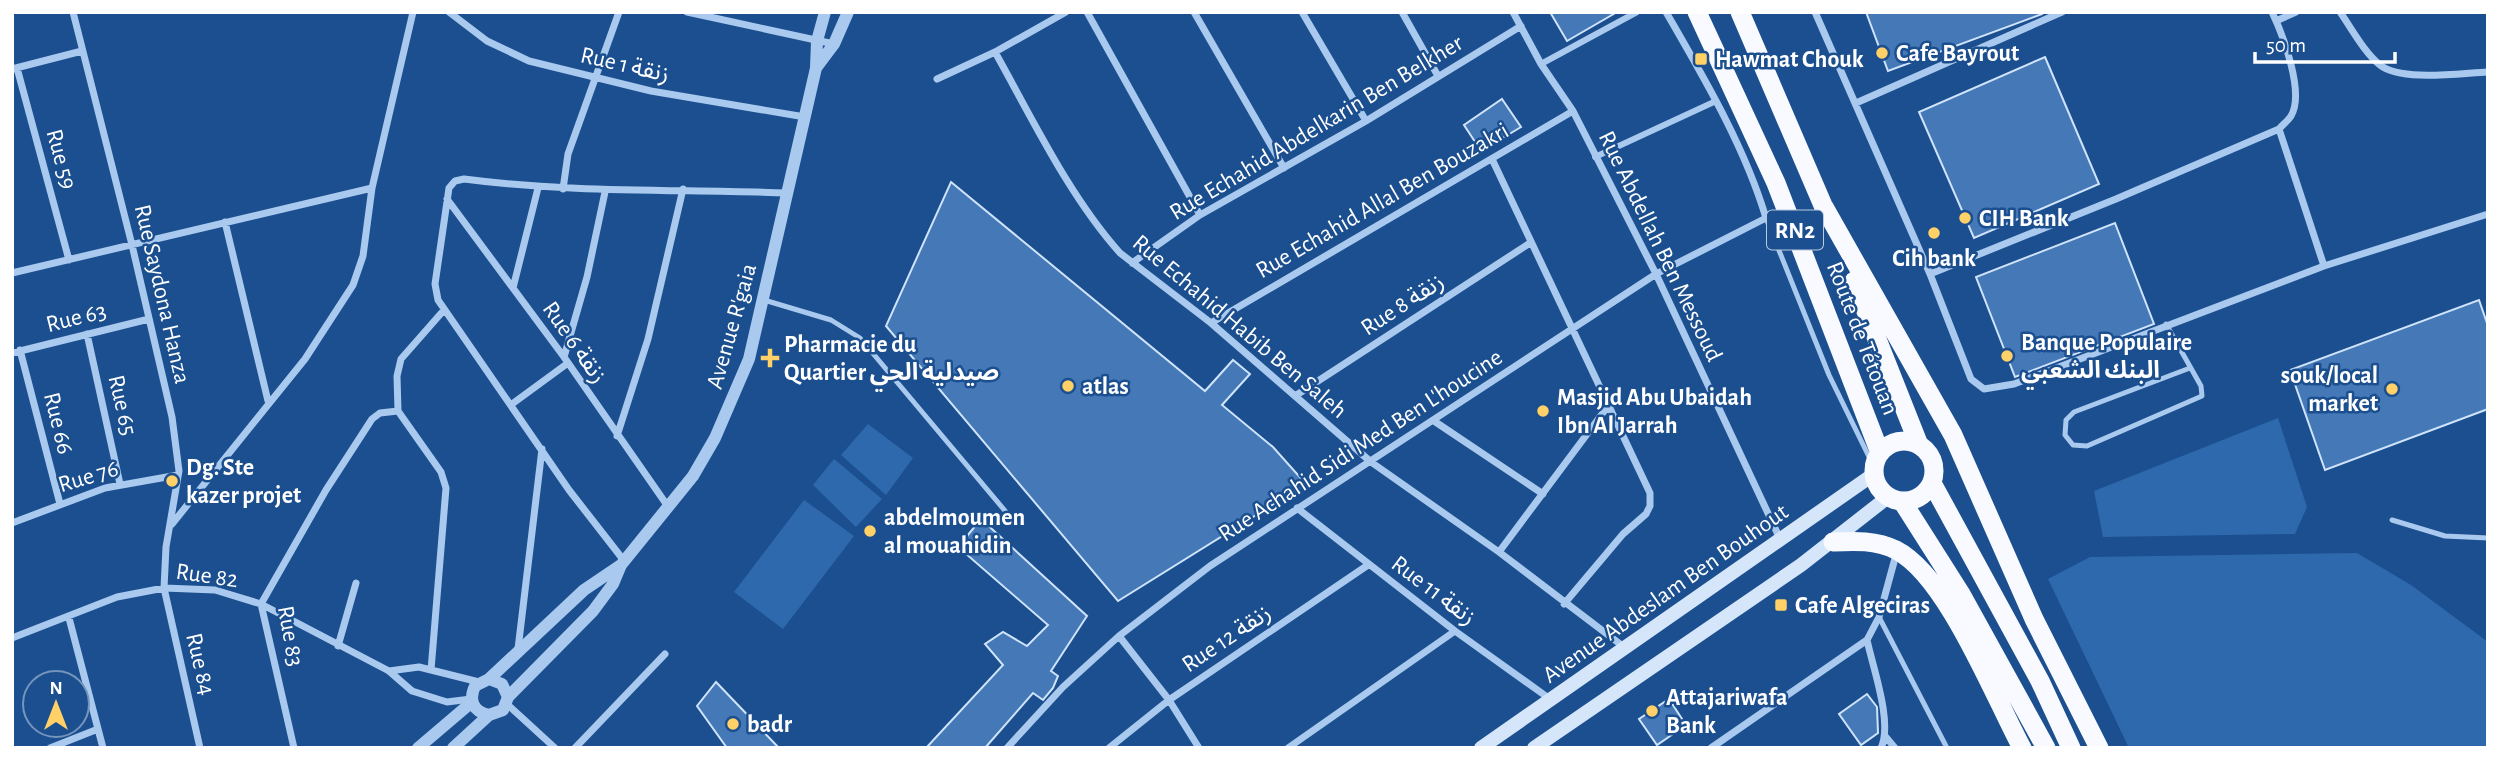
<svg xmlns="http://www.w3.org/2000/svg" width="2500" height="760" font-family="'Alegreya Sans','Noto Sans Arabic',sans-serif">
  <rect width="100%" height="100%" fill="#1b4f8f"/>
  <path fill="#2e69ad" d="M2278 418 2307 507 2295 534 2103 537 2094 491Z
    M868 424 913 458 886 495 841 455Z
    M834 459 882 499 856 527 813 485Z
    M804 500 854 536 783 629 734 592Z
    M2357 553 2411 585 2488 642V748H2129L2048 579 2090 557Z"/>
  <path fill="#4478b7" stroke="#cfe3fa" stroke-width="2" d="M1550 12H1617L1567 41Z
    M1866 12H2042V14L1888 71Z
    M2045 57 2099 184 1974 238 1919 112Z
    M1502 99 1521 127 1481 151 1464 125Z
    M951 182 1205 391 1233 360 1250 374 1222 405 1273 447 1306 484 1118 601 886 326Z
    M2115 223 2154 324 2015 377 1976 277Z
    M2479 300 2488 326V409L2325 470 2290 370Z
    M981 519 1087 616 1051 671 1058 676 1053 688 1043 700 1033 693 985 748H926L1003 665 985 644 1003 632 1027 646 1048 625 958 547Z
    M716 682 779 748H727L697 706Z
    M1867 694 1877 707 1878 733 1861 745 1839 714Z
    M1669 699 1686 725 1657 745 1639 719Z"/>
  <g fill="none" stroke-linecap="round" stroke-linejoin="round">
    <path stroke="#a9c9ee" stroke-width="5" d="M1766 218 1829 375 1874 467
      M764 300 831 320 860 338 1006 512
      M2166 324 2201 386 2202 396 2087 446 2073 445 2065 435 2066 420 2074 412 2190 368
      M2392 520 2445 536 2488 538
      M1879 617 1947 748"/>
    <path stroke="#a9c9ee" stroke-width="6" d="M1541 64 1637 12
      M1595 157 1716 101"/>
    <path stroke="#a9c9ee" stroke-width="7" d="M73 12 132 245 172 417 179 471 166 547 164 588 200 748
      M449 12 487 41 529 61 651 91 805 117
      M687 12 834 44
      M1087 12 1200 215
      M1194 12 1284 168
      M1302 12 1366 121
      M1402 12 1438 76
      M1513 12 1541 64 1573 111 1656 274 1781 541
      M1666 12C1704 78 1744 145 1766 218L1789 229
      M1815 12 1930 274 1971 379 1984 389 2014 384 2324 266 2488 214
      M2340 12C2352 29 2364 52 2380 65 2401 82 2461 73 2488 72
      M2276 21 2296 12
      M995 52C1032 118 1069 196 1120 253L1211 323 1371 462 1499 552 1624 647
      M17 68 69 260
      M12 69 82 51
      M937 79 995 52 1066 12
      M1856 103 2062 12
      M2279 129 2324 266
      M1492 159 1650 493V506L1646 514 1623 534 1564 604
      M563 189 568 154 619 12
      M447 199 564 357 669 508
      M225 222 268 401
      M1132 263 1200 215 1366 121 1521 26
      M12 273 372 188
      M1930 274 2116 199 2279 129C2282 125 2288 121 2291 116 2305 93 2283 35 2272 12
      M513 288 538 188
      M1211 323 1573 111
      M87 334 120 484
      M20 350 60 504
      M12 353 149 319
      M564 357 587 277 605 192
      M1295 396 1530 243
      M512 404 568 363
      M1434 421 1543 494
      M617 436 648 339 683 189
      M1297 508 1455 631 1550 699
      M12 523 105 488 178 475
      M172 524 305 359 353 285 363 256 372 188 413 12
      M1499 552 1608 406
      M625 562 569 490 438 300 435 284 449 188 455 181 464 179C572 193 679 189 787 193
      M69 618 103 748
      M1119 636 1169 700 1199 748
      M12 638 117 597 164 588 215 590 261 604 389 671 412 691 447 702 471 699
      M1867 640C1873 668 1893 723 1881 748
      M338 646 356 583
      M518 649 542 449
      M431 670 446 488 441 472 398 411 397 376 401 359 444 310
      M389 671 419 667 479 682
      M507 704 555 748
      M1885 736 1895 748
      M50 748 98 729
      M294 748 261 604 326 490 372 419 380 413 398 411
      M575 748 665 654
      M1007 748 1063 687 1119 636 1210 566 1656 274 1766 218
      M1109 748 1169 700 1368 565
      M1288 748 1455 631
      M1711 748 1867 640 1879 617 1897 551"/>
    <path stroke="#a9c9ee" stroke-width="12" d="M816 68 834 44 848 12
      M489 679 502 684 508 697 503 710 489 715C474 712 468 701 475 686L489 679 584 590 621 565
      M508 697 593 611 613 584 621 565 693 476 715 438 749 359 816 68 817 41 825 12
      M418 748 472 702
      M453 748 489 715"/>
    <path stroke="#d6e6fa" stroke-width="14" d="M1481 748 1874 474
      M1534 748 1801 565 1888 497"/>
    <path stroke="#f8faff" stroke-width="19" d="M1697 12 1776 183 1880 453
      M1740 12 1828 217
      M1824 207 1953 435 2034 619 2099 748
      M1854 281 1919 445
      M1874 471a30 30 0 1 1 60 0a30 30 0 1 1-60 0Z
      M1932 483 2040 681 2071 748
      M1902 501 1961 594 2046 748
      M1833 542C1855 541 1876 540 1896 550 1947 576 1994 696 2022 748"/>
  </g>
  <g fill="#ffd166" stroke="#1b4f8f" stroke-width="2.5">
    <circle cx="1882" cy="53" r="7"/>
    <rect x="1694" y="52" width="14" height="14" rx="3.5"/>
    <circle cx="1965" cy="218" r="7"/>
    <circle cx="1934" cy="233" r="7"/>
    <circle cx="2007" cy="356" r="7"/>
    <path d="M766.5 347.5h7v7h7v7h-7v7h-7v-7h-7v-7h7z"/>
    <circle cx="1068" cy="386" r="7"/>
    <circle cx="2392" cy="389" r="7"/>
    <circle cx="1543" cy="411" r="7"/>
    <circle cx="172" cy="481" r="7"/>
    <circle cx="870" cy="531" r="7"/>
    <rect x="1774" y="598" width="14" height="14" rx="3.5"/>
    <circle cx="1652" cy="711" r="7"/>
    <circle cx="733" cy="724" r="7"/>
  </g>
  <g text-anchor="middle" stroke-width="5" stroke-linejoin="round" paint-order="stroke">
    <rect fill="#1b4f8f" stroke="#bbcadd" stroke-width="2" x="1767" y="210.5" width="56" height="39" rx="5"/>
    <g font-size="23" font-weight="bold" fill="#fff">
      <text x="1795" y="238">RN2</text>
    </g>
    <g font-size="24" font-weight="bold" fill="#fff" stroke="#1b4f8f" text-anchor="start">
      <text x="1896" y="61">Cafe Bayrout</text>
      <text x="1715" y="67">Hawmat Chouk</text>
      <text x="1979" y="226">CIH Bank</text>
      <text x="1934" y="266" text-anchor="middle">Cih bank</text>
      <text x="2021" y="350">Banque Populaire<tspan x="2021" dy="28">البنك الشعبي</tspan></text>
      <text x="784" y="352">Pharmacie du<tspan x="784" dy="28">Quartier صيدلية الحي</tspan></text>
      <text x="2378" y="383" text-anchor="end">souk/local<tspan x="2378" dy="28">market</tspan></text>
      <text x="1082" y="394">atlas</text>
      <text x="1557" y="405">Masjid Abu Ubaidah<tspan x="1557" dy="28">Ibn Al Jarrah</tspan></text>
      <text x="186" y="475">Dg. Ste<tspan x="186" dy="28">kazer projet</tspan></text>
      <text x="884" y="525">abdelmoumen<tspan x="884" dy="28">al mouahidin</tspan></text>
      <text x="1795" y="613">Cafe Algeciras</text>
      <text x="1666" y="705">Attajariwafa<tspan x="1666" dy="28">Bank</tspan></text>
      <text x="747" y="732">badr</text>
    </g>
    <g font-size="24" fill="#fff" stroke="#1b4f8f">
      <text transform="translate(625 64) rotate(13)" y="8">Rue 1 زنقة</text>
      <text transform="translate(1316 127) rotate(-31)" y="8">Rue Echahid Abdelkarin Ben Belkher</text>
      <text transform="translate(62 159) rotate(75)" y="8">Rue 59</text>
      <text transform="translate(1382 200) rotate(-30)" y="8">Rue Echahid Allal Ben Bouzakri</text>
      <text transform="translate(1661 246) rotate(64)" y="8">Rue Abdellah Ben Messoud</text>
      <text transform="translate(163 294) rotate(77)" y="8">Rue Saydona Hanza</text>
      <text transform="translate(1402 304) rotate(-33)" y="8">Rue 8 زنقة</text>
      <text transform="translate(76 317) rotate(-14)" y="8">Rue 63</text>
      <text transform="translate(731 326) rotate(-74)" y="8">Avenue R'gaia</text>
      <text transform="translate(1240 326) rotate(40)" y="8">Rue Echahid Habib Ben Saleh</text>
      <text transform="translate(1863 338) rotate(69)" y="8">Route de Tétouan</text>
      <text transform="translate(575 342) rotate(55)" y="8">Rue 6 زنقة</text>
      <text transform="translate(123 405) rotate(77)" y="8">Rue 65</text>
      <text transform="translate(59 423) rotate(76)" y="8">Rue 66</text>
      <text transform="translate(1360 445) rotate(-33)" y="8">Rue Achahid Sidi Med Ben L'houcine</text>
      <text transform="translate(88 476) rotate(-17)" y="8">Rue 76</text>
      <text transform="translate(207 575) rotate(8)" y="8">Rue 82</text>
      <text transform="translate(1434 590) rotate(37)" y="8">Rue 11 زنقة</text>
      <text transform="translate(1665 593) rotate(-35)" y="8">Avenue Abdeslam Ben Bouhout</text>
      <text transform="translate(291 636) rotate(80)" y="8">Rue 83</text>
      <text transform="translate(1226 638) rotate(-34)" y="8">Rue 12 زنقة</text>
      <text transform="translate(201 664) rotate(77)" y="8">Rue 84</text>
    </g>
  </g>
  <rect width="2500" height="760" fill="none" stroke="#ffffff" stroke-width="28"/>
  <g transform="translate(56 704)"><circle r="33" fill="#1b4f8f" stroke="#7695bc" stroke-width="2"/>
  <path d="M0-5L12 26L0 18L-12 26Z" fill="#ffd166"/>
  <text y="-10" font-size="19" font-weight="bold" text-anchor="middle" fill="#ffffff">N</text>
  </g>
  <path d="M2255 52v10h140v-10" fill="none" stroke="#ffffff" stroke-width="3.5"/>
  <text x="2266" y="52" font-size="21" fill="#ffffff" stroke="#1b4f8f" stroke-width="5" paint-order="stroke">50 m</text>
</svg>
